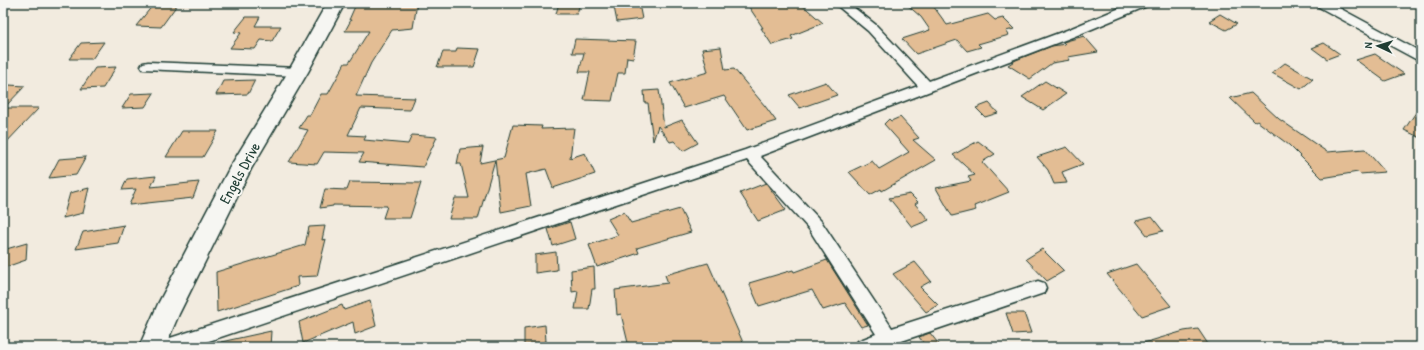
<svg xmlns="http://www.w3.org/2000/svg" width="1424" height="350" font-family="'Patrick Hand',sans-serif">
  <rect width="100%" height="100%" fill="#f2ebdf"/>
  <filter id="ink" filterUnits="userSpaceOnUse"><feTurbulence type="fractalNoise" baseFrequency=".025" numOctaves="2"/><feDisplacementMap in="SourceGraphic" scale="8" xChannelSelector="R" yChannelSelector="G"/><feConvolveMatrix kernelMatrix="1 2 1 2 8 2 1 2 1" color-interpolation-filters="sRGB"/></filter>
  <g filter="url(#ink)">
    <path fill="#e3bd94" stroke="#1f3d34" d="M366 3H417L413 28 392 30 371 63 356 96 415 98 410 110 361 108 348 135 366 136 364 140 408 144 412 135 437 137 423 167 359 162 364 153 324 152 317 164 289 162 308 130 299 128 307 115H310L321 94H328L345 63H349L369 31H345L351 20H349L356 4Z
      M559 3H580L577 14H556Z
      M768 3H800L823 23 791 36 793 39 772 45 761 28H763L749 7Z
      M905 3H931L947 25 988 14 995 20 1003 18 1014 29 1006 31 1009 35 978 44 981 47 967 51 957 40 916 54 902 39 930 30 921 17Z
      M639 4 642 19 617 22 614 7Z
      M153 5H177L161 27 136 26Z
      M1220 14 1237 24 1226 30 1209 21Z
      M246 17H260L255 26H281L272 41 261 40 255 49 230 48 241 33 234 32Z
      M1084 36 1098 52 1068 57 1070 60 1052 63 1030 79 1008 65 1016 60 1052 46 1065 44 1063 42Z
      M575 39 636 41 633 58 627 57 625 73H618L612 101 584 100 590 72H579L584 53H572Z
      M104 42 92 59H69L81 43Z
      M1324 43 1340 54 1327 59 1312 48Z
      M721 47 725 70 734 69 765 106 776 121 747 130 724 96 684 108 670 83 708 72 702 49Z
      M457 48 480 49 474 67H437L443 52H456Z
      M1375 54 1404 74 1385 81 1356 60Z
      M1285 63 1313 79 1301 89 1272 73Z
      M116 67 103 88 81 89 95 68Z
      M255 80 248 94 216 95 223 81Z
      M1045 81 1066 94 1043 110 1022 97Z
      M826 82 837 95 800 108 789 95Z
      M9 85 25 86 4 108H39L3 146V92Z
      M659 90 664 127 682 120 698 143 683 151 674 141 670 142 658 126 653 141 648 103H645L644 91Z
      M154 93 145 107 122 108 131 94Z
      M1251 93 1279 119 1327 152 1365 149 1385 172 1360 174 1358 172 1322 178 1289 145 1257 121 1255 122 1230 98Z
      M989 103 998 113 985 117 976 108Z
      M1421 105V138L1404 130Z
      M900 117 919 138 913 140 936 160 882 191 881 189 870 195 849 172 872 161 879 169 909 152 884 124 889 119 891 121Z
      M513 125 542 126 541 129 574 128 570 158 585 153 595 174 553 188 546 169 526 174 531 206 501 212 495 160 478 219H449L455 198H469L461 164H457L460 149 483 147 480 163 504 158Z
      M182 131H218L203 157H166Z
      M978 141 995 154 982 162 1009 192 974 206 976 210 952 216 936 188 971 181 968 177 975 175 953 155Z
      M1067 147 1083 164 1062 172 1067 183 1054 184 1048 170 1037 157Z
      M86 157 76 175 49 178 59 159Z
      M156 176 151 187 199 182 193 198 129 205 136 189 122 190 127 179Z
      M350 182 421 183 410 218H383L387 206 333 205V206L320 208 325 189 347 190Z
      M766 183 786 210 758 221 740 193Z
      M89 188 83 213 63 218 70 193Z
      M910 194 918 202 915 204 929 220 912 227 889 198Z
      M680 209 691 232 637 248 639 253 597 267 589 245 618 235 608 219 624 212 631 223Z
      M1152 217 1163 231 1147 235 1136 221Z
      M570 222 575 239 553 246 548 229Z
      M124 225 118 243 76 249 83 232Z
      M325 226 322 240 326 239 317 276 297 277 298 286 217 312 216 272 305 245 309 227Z
      M27 243 26 260 3 268V250Z
      M1042 249 1064 271 1047 281 1026 259Z
      M556 252 557 270 535 273V255Z
      M827 260 868 325 861 327 845 303 823 310 812 290 759 306 749 283 793 270 794 272Z
      M915 262 931 281 920 287 938 305 926 312 893 274Z
      M708 263 745 347H629L621 314 617 315 615 290 668 283 665 275Z
      M1136 264 1171 306 1142 316 1107 274Z
      M594 267 595 289H592L589 309H575L578 291 572 292 571 270Z
      M370 301 376 326 355 334 353 322 303 343 299 322 342 305 344 310Z
      M1006 313H1024L1031 333 1013 334Z
      M545 325 546 342 524 345V328Z
      M1198 329 1210 347H1141L1140 344 1184 331Z
      M271 331 270 347H221V342Z
      M930 333 941 347H926L919 337Z"/>
    <g fill="none" stroke-linecap="round" stroke-linejoin="round">
      <defs>
        <path id="street" d="M834 3H848L876 25 929 81 1067 30 1132 3H1149L1147 6 1075 36 760 156 821 221 892 328 1038 281 1044 283 1046 288 1044 293 884 347H855L858 341 876 334 809 229 747 160 191 347H158L161 341 167 339 745 150 918 86 868 31Z
          M1315 3H1330L1421 52V62L1317 6Z
          M148 62 298 68 303 69 305 72 303 75 298 76 143 69 141 66 143 63Z"/>
        <path id="secondary" d="M327 3H345L308 72 251 169 179 314 165 347H139L158 304 230 167 288 72Z"/>
      </defs>
      <use href="#street" stroke="#1f3d34" stroke-width="3"/>
      <use href="#secondary" stroke="#1f3d34" stroke-width="3"/>
      <use href="#street" fill="#f6f6f2" fill-rule="evenodd"/>
      <use href="#secondary" fill="#f6f6f2" fill-rule="evenodd"/>
    </g>
  </g>
  <g text-anchor="middle" stroke-width="4" stroke-linejoin="round" paint-order="stroke">
    <g font-size="15" fill="#1f3d34" stroke="#f6f6f2">
      <text transform="translate(240 173) rotate(-61)" y="5">Engels Drive</text>
    </g>
  </g>
  <rect width="1424" height="350" fill="none" stroke="#f6f6f2" stroke-width="16"/>
  <rect x="8" y="8" width="1408" height="334" fill="none" stroke="#1f3d34" stroke-width="1.5" filter="url(#ink)"/>
  <g transform="translate(1378 46) rotate(274)" stroke="#f6f6f2" stroke-width="3" paint-order="stroke">
  <path d="M0-3L7 15L0 10L-7 15Z" fill="#1f3d34"/>
  <text y="-6" font-size="11" font-weight="bold" text-anchor="middle" fill="#1f3d34">N</text>
  </g>
</svg>
